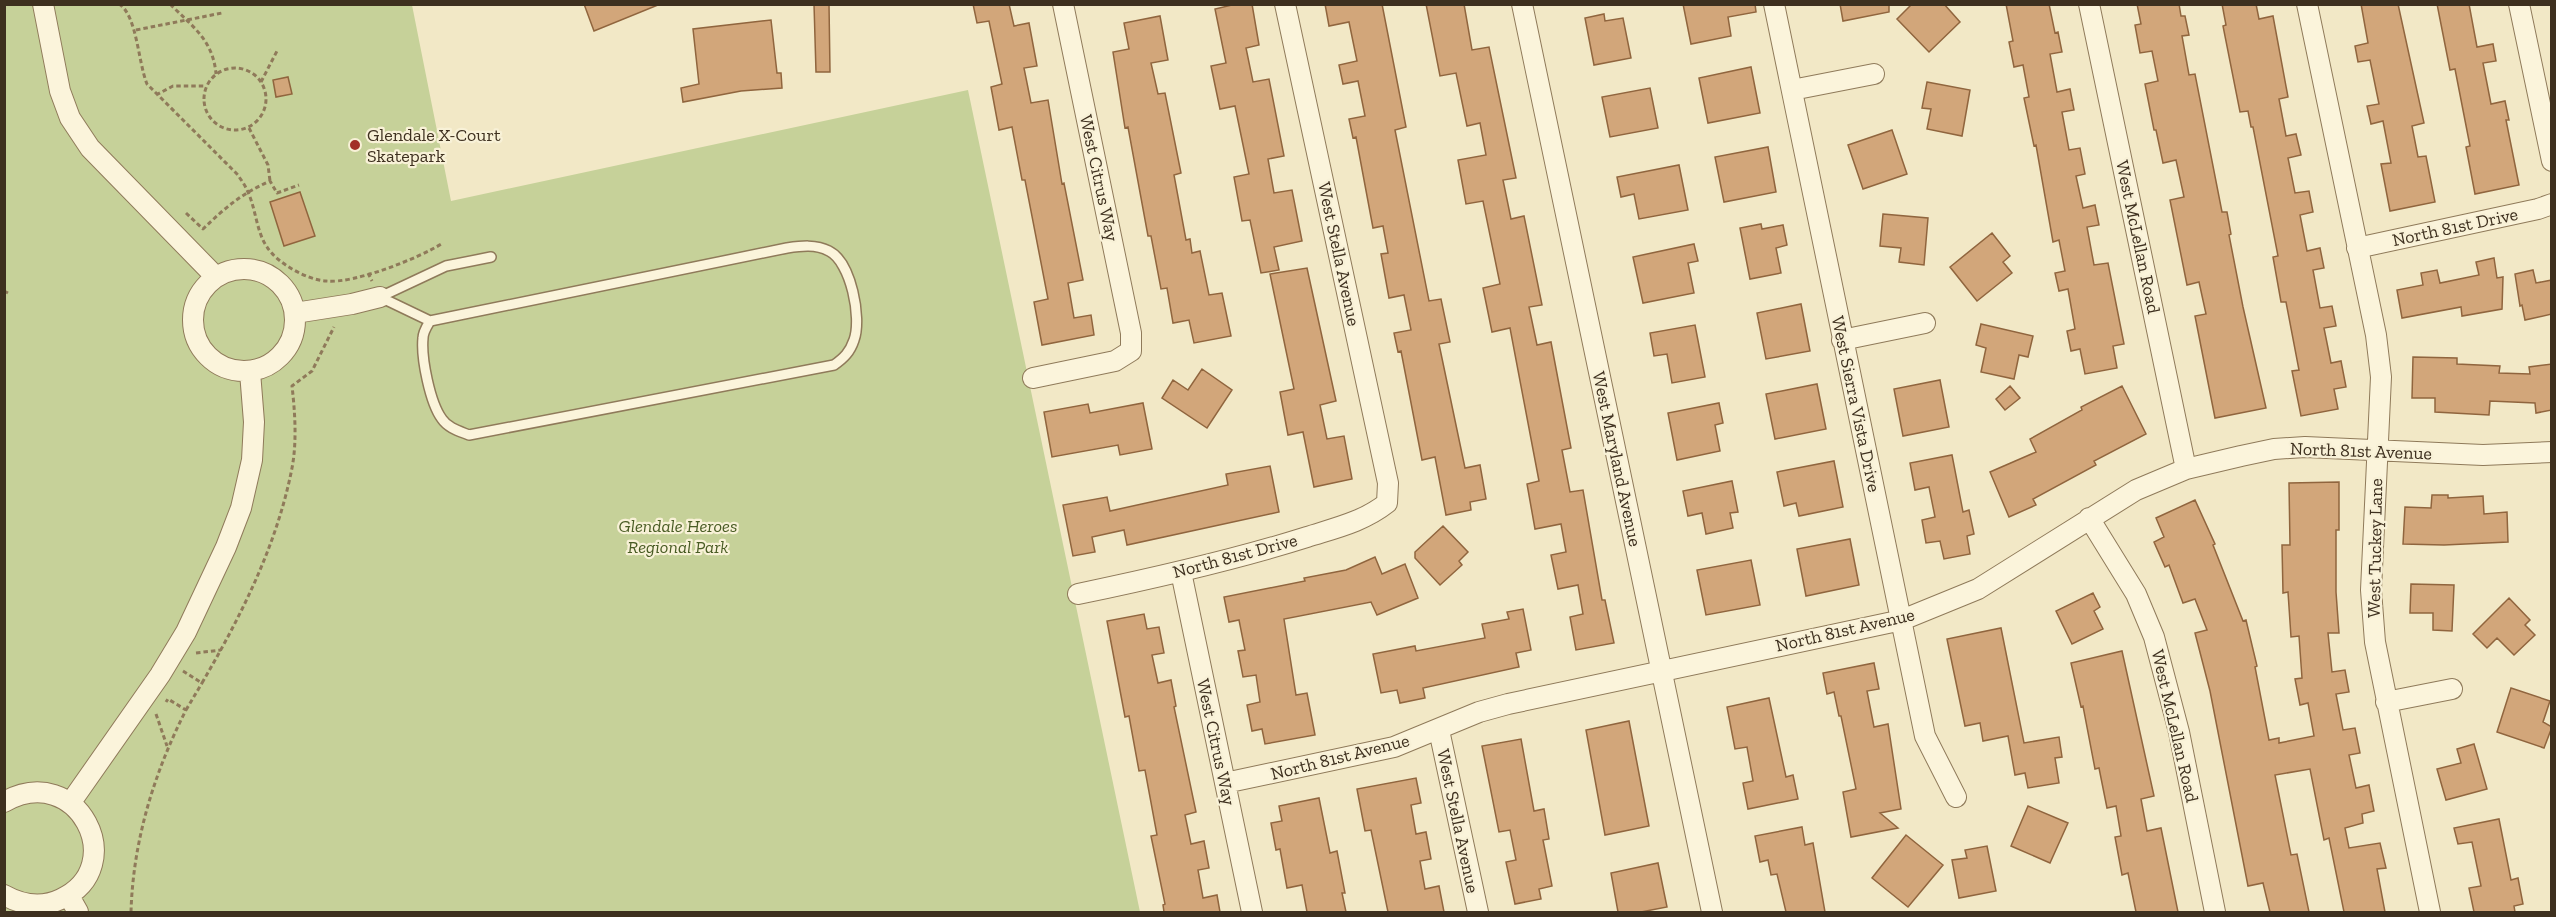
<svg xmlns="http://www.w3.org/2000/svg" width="2556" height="917" font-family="'Zilla Slab',serif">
  <rect width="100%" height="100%" fill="#f2e8c6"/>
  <path fill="#c6d199" d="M5 5H412L451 201 968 90 1140 912H5Z"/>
  <path fill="#d2a67a" stroke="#90653e" stroke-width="1.5" d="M584 4H657L658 5 594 31Z
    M814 4H829L830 72H816Z
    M973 4H1009L1014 26 1029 23 1037 66 1024 68 1031 103 1048 100 1062 184 1064 183 1083 280 1068 283 1074 318 1091 315 1094 335 1042 345 1034 302 1048 299 1025 180H1022L1012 127 999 130 991 87 1002 84 989 21 977 23Z
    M1236 4H1252L1259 45 1246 48 1253 82 1269 79 1284 156 1268 159 1274 193 1292 190 1302 241 1274 247 1279 270 1261 273 1250 220 1242 221 1234 177 1249 174 1235 106 1220 109 1211 66 1226 63 1215 9Z
    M1325 4H1382L1406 127 1395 130 1429 301 1441 299 1450 342 1439 344 1465 468 1480 465 1486 499 1470 502 1471 510 1446 515 1435 457 1422 460 1401 351 1398 352 1394 333 1411 330 1404 295 1389 298 1381 254 1388 253 1383 226 1373 228 1356 137 1353 138 1349 119 1365 116 1358 81 1343 84 1339 65 1357 61 1349 22 1329 26Z
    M1426 4H1464L1472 50 1489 47 1516 178 1503 180 1511 219 1524 216 1542 305 1529 307 1537 345 1551 342 1571 448 1562 450 1570 492 1583 490 1602 600H1605L1614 643 1576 650 1570 617 1583 614 1578 585 1558 589 1551 555 1566 552 1561 524 1535 529 1527 484 1539 481 1510 328 1492 332 1483 288 1500 284 1483 201 1466 204 1458 160 1486 155 1480 123 1467 126 1456 73 1440 76Z
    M1683 4H1755L1756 12 1728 17 1731 36 1691 44Z
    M1840 4H1889V12L1843 21Z
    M1912 4H1944L1960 22 1929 52 1897 19Z
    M2006 4H2049L2055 33 2058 32 2062 52 2050 54 2057 92 2070 89 2074 110 2062 112 2069 150 2080 148 2085 174 2076 176 2083 208 2095 205 2099 225 2087 227 2094 265 2108 263 2124 344 2113 346 2117 368 2085 374 2080 349 2071 351 2067 331 2075 329 2068 289 2059 291 2055 273 2065 271 2059 240 2053 242 2036 145 2034 146 2024 98 2029 97 2023 65 2014 67 2009 42 2013 41Z
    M2137 4H2179L2181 16H2185L2189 35 2182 36 2189 75 2195 74 2222 212H2227L2231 234 2229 235 2243 307 2266 408 2215 418 2195 316 2206 314 2199 282 2187 285 2170 200 2184 197 2176 160 2163 163 2156 130H2154L2145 84 2158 81 2152 51 2140 53 2135 25 2141 24Z
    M2222 4H2256L2259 19 2273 16 2288 97 2279 99 2286 136 2296 134 2301 155 2288 158 2295 193 2309 191 2313 212 2300 215 2307 251 2320 248 2324 268 2313 270 2320 308 2332 306 2336 326 2324 328 2331 363 2341 361 2346 387 2334 389 2338 409 2301 416 2292 371 2299 370 2286 302H2281L2273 257 2278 256 2253 127H2251L2248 111 2240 112 2223 26 2226 25Z
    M2361 4H2398L2424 123 2412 126 2418 157 2426 156 2435 202 2390 211 2381 164 2391 163 2383 121 2371 124 2367 106 2379 104 2370 60 2358 62 2355 46 2368 43Z
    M2437 4H2469L2477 47 2493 44 2496 61 2483 63 2491 104 2505 101 2509 120H2506L2519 185 2475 194 2466 147 2470 146 2455 69 2450 70Z
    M1604 14 1605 21 1623 18 1631 58 1594 65 1585 18Z
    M1160 16 1168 60 1151 63 1158 94 1165 93 1181 173 1174 175 1186 240 1190 239 1192 253 1200 251 1209 295 1222 293 1231 336 1194 343 1189 320 1173 323 1167 288 1161 289 1151 236H1148L1128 127 1125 128 1113 52 1129 49 1124 23Z
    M771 20 777 73H781L782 88 741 91 683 102 681 88 699 84 693 29Z
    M1751 67 1760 113 1708 123 1699 78Z
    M288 77 292 94 276 97 273 80Z
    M1927 82 1970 90 1962 136 1927 129 1931 109 1922 108Z
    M1650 88 1658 128 1610 137 1602 97Z
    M1892 130 1907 174 1863 189 1848 145Z
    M1768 147 1776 192 1724 202 1715 157Z
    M1679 165 1688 210 1639 219 1634 194 1621 197 1617 177Z
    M300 192 315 236 284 246 270 202Z
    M1883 214 1928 218 1924 265 1899 262 1901 248 1880 246Z
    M1761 224 1762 229 1783 225 1787 245 1776 248 1781 273 1750 279 1740 228Z
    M1992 233 2010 256 2003 262 2012 273 1977 301 1950 267Z
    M1694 244 1698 261 1688 263 1694 293 1643 303 1633 257Z
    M2494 258 2497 278 2503 277 2502 309 2462 316 2461 307 2402 318 2397 290 2423 285 2421 273 2437 270 2440 283 2479 275 2476 262Z
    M1307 268 1336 401 1320 405 1327 439 1344 436 1352 479 1314 487 1303 432 1288 435 1280 392 1294 389 1270 274Z
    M2533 270 2536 283 2552 280V314L2525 320 2522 305 2520 306 2515 274Z
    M1801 304 1810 351 1766 359 1757 313Z
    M1981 324 2033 336 2028 357 2019 355 2014 379 1981 372 1986 348 1976 345Z
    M1695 325 1705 377 1672 383 1667 354 1654 356 1650 333Z
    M2413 357 2457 358V364L2500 366 2499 373 2530 374 2529 367 2552 364V410L2536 413 2535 403 2490 401 2489 415 2435 412V398H2412Z
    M1202 369 1232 390 1207 428 1162 398 1173 380 1188 390Z
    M1940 380 1949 427 1903 436 1894 389Z
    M1817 384 1826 429 1775 439 1766 394Z
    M2010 386 2020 398 2005 410 1996 399Z
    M2122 386 2146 434 2094 461 2096 465 2033 499 2036 505 2009 517 1990 472 2036 452 2030 439 2082 410 2081 407Z
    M1143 403 1152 449 1120 455 1118 445 1052 457 1044 412 1088 404 1090 413Z
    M1719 403 1723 423 1715 425 1720 451 1677 460 1668 413Z
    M1952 455 1963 512 1969 510 1974 534 1967 536 1970 554 1944 559 1940 541 1926 543 1922 520 1935 517 1929 487 1915 490 1910 463Z
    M1834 461 1843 507 1799 516 1796 503 1784 506 1777 472Z
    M1270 466 1279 512 1127 545 1124 530 1092 537 1095 552 1073 556 1063 505 1107 497 1110 511 1228 485 1226 474Z
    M1732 481 1738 512 1730 513 1733 528 1706 534 1702 513 1688 516 1683 491Z
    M2339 482V530H2336V592L2339 633H2328L2332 672 2345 670 2349 692 2336 694 2343 730 2355 728 2360 753 2349 755 2356 788 2369 785 2374 811 2362 814 2363 823 2345 828 2349 848 2380 843 2386 868 2377 869 2385 912H2344L2329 838 2324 840 2310 769 2275 775 2291 855 2297 854 2309 912H2270L2263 883 2248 886 2210 691 2195 633 2207 630 2195 599 2183 603 2169 565 2165 567 2154 542 2164 537 2156 518 2195 500 2215 544 2213 545 2243 621 2246 620 2257 666 2255 667 2269 740 2279 738V743L2314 736 2308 703 2300 705 2295 679 2302 678 2299 636 2291 637 2288 592 2283 593 2282 545H2290L2289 483Z
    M2432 495H2448V498L2483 496 2484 514 2507 512 2508 542 2444 545 2403 544 2405 507 2431 508Z
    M1443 526 1468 552 1459 561 1462 565 1440 585 1415 558V552Z
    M1850 539 1859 585 1806 596 1797 549Z
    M1375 557 1382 574 1405 564 1418 598 1377 615 1371 602 1284 619 1296 695 1307 693 1315 735 1265 744 1262 729 1252 731 1247 705 1260 702 1256 675 1243 677 1238 651 1245 650 1239 620 1229 622 1224 597 1305 581 1304 578 1346 570Z
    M1751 560 1760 605 1706 615 1697 570Z
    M2411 584 2454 585 2452 631 2433 630V613H2410Z
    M2093 593 2100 607 2094 611 2103 629 2072 644 2056 611Z
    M2509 598 2530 620 2525 625 2535 635 2514 655 2497 638 2487 648 2473 634Z
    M1523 609 1531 650 1516 653 1519 667 1423 688 1425 698 1400 703 1397 690 1381 693 1373 654 1415 646 1416 651 1485 638 1482 624 1509 619 1507 612Z
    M1144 614 1147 629 1159 627 1164 653 1152 655 1158 683 1171 680 1176 706 1174 707 1196 812 1185 815 1191 844 1204 841 1209 868 1198 870 1203 898 1217 895 1220 912H1164L1163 905 1165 904 1151 836 1157 835 1145 770 1139 771 1129 716 1125 717 1107 621Z
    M2001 628 2024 743 2059 737 2062 757 2055 758 2059 783 2028 788 2025 773 2015 775 2008 736 1983 741 1980 723 1965 726 1947 639Z
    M2122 651 2154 796 2141 799 2147 831 2161 828 2178 912H2136L2128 873 2122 875 2115 837 2121 836 2116 806 2107 808 2099 768 2095 769 2083 706 2081 707 2071 663Z
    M1874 663 1879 689 1867 691 1874 727 1888 724 1901 809 1880 813 1898 828 1851 837 1843 792 1856 789 1841 716H1839L1834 692 1827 694 1823 673Z
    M2511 688 2550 701 2543 722 2552 727 2544 748 2497 732Z
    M1769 698 1786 777 1793 775 1798 799 1748 809 1743 783 1753 781 1747 747 1735 749 1727 707Z
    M1629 721 1649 826 1605 835 1586 730Z
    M1521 739 1534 811 1544 809 1549 839 1543 840 1552 886 1539 889 1541 899 1515 904 1506 862 1516 860 1510 830 1499 832 1482 746Z
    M2474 744 2487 789 2446 800 2437 769 2461 763 2457 749Z
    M1416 778 1421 803 1411 805 1416 834 1426 832 1431 859 1420 861 1425 889 1439 886 1444 912H1388L1371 830 1365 831 1357 789Z
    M1319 798 1330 853 1337 851 1345 893H1342L1346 912H1307L1302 885 1287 888 1280 849 1276 850 1271 823 1282 821 1279 806Z
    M2028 806 2068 823 2050 863 2011 846Z
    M2499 819 2511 880 2518 878 2523 904 2514 906 2515 912H2474L2469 888 2481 886 2472 842 2458 844 2454 828Z
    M1802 827 1805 845 1813 843 1825 912H1786L1777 874 1771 875 1768 860 1760 862 1755 836Z
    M1906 835 1943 865 1908 907 1872 878Z
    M1987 846 1996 891 1959 898 1952 860 1967 858 1965 850Z
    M1658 863 1667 907 1641 912H1618L1611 873Z"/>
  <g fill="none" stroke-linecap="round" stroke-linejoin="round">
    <defs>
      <path id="lane" d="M380 297 430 321 787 248C801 246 816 244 829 251 851 262 862 318 854 340 850 352 844 358 834 365L469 435C459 431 448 428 442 419 430 403 421 358 423 338 423 332 427 326 430 321
        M380 297 446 266 491 257"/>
      <path id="street" d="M43 4 60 91 70 118 90 148 216 277
        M1522 4 1712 912
        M1774 4 1925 736 1956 797
        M2089 4 2186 469
        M2307 4 2376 335 2381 377 2371 590 2375 642 2430 912
        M2519 4 2552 161
        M1792 90 1874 74
        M2357 248 2538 209 2552 204
        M193 320a51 51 0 1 1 102 0a51 51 0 1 1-102 0Z
        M295 313 352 304 380 297
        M1842 340 1925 323
        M1033 378 1115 361 1131 351V333L1063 4
        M2089 518 2136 594 2154 637 2179 732 2215 912
        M1181 572 1252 912
        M1078 594C1155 578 1231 561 1307 537 1335 528 1363 522 1387 503L1388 483 1285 4
        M2386 702 2452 689
        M1439 730 1478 912
        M1225 783 1394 747 1479 712 1508 704 1902 620 1978 589 2136 490 2186 469 2241 456 2274 449 2305 447 2483 455 2552 452
        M4 802C78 760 131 867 61 899 42 908 22 905 4 895
        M71 802 160 675 186 632 226 547 241 508 252 460 254 422 250 372
        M69 896 78 912"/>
    </defs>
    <use href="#lane" stroke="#8f7a5a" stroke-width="12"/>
    <use href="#street" stroke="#8f7a5a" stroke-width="22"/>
    <path stroke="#8f7a5a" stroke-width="3" stroke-dasharray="4.5 3" stroke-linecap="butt" d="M119 4C137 15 138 62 147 84L238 175C241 180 245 185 247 190 256 208 256 231 267 247 277 263 307 280 326 281 355 284 419 258 443 243
      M170 4C193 27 213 40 216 74
      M136 30 222 13
      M204 99a31 31 0 1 1 62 0a31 31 0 1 1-62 0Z
      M261 82 278 49
      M156 95 173 86H206
      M249 128 268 165 270 181
      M186 213 203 229C226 207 241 194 270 181L277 193 299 185
      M368 273 372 281
      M4 291 8 293
      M196 653 221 650
      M183 671 202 683C241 616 277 545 292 468 297 442 295 412 292 386L312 371 334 327
      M186 710 202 683
      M156 714 167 746
      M131 912C133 841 154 773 186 710L168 699 166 702"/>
    <use href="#lane" stroke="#fbf4db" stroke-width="9"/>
    <use href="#street" stroke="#fbf4db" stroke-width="20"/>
  </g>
  <circle fill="#a22f26" stroke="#f8f1d7" stroke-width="2" cx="355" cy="145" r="6"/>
  <g text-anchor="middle" stroke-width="4.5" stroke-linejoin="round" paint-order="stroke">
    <g font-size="18" fill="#3e301f" stroke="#f8f1d7" text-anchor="start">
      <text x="367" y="141">Glendale X-Court<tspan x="367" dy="21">Skatepark</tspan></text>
    </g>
    <g font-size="18" fill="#3e301f" stroke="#f8f1d7">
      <text transform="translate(1099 178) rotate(78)" y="6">West Citrus Way</text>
      <text transform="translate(2455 227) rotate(-12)" y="6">North 81st Drive</text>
      <text transform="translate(2138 237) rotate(78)" y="6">West McLellan Road</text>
      <text transform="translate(1339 254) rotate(78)" y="6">West Stella Avenue</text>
      <text transform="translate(1856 404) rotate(78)" y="6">West Sierra Vista Drive</text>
      <text transform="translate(2361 451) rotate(2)" y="6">North 81st Avenue</text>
      <text transform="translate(1617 459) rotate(78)" y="6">West Maryland Avenue</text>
      <text transform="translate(2375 548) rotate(-89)" y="6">West Tuckey Lane</text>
      <text transform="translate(1235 556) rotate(-15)" y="6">North 81st Drive</text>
      <text transform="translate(1845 630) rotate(-13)" y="6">North 81st Avenue</text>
      <text transform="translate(2175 726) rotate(77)" y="6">West McLellan Road</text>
      <text transform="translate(1216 742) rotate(78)" y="6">West Citrus Way</text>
      <text transform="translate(1340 757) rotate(-14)" y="6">North 81st Avenue</text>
      <text transform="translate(1458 821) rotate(78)" y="6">West Stella Avenue</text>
    </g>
    <g font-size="18" font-style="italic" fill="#495c24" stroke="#f8f1d7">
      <text x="678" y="532">Glendale Heroes<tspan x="678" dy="21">Regional Park</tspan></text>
    </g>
  </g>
  <rect width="2556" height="917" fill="none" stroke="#3e301f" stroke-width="12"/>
</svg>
